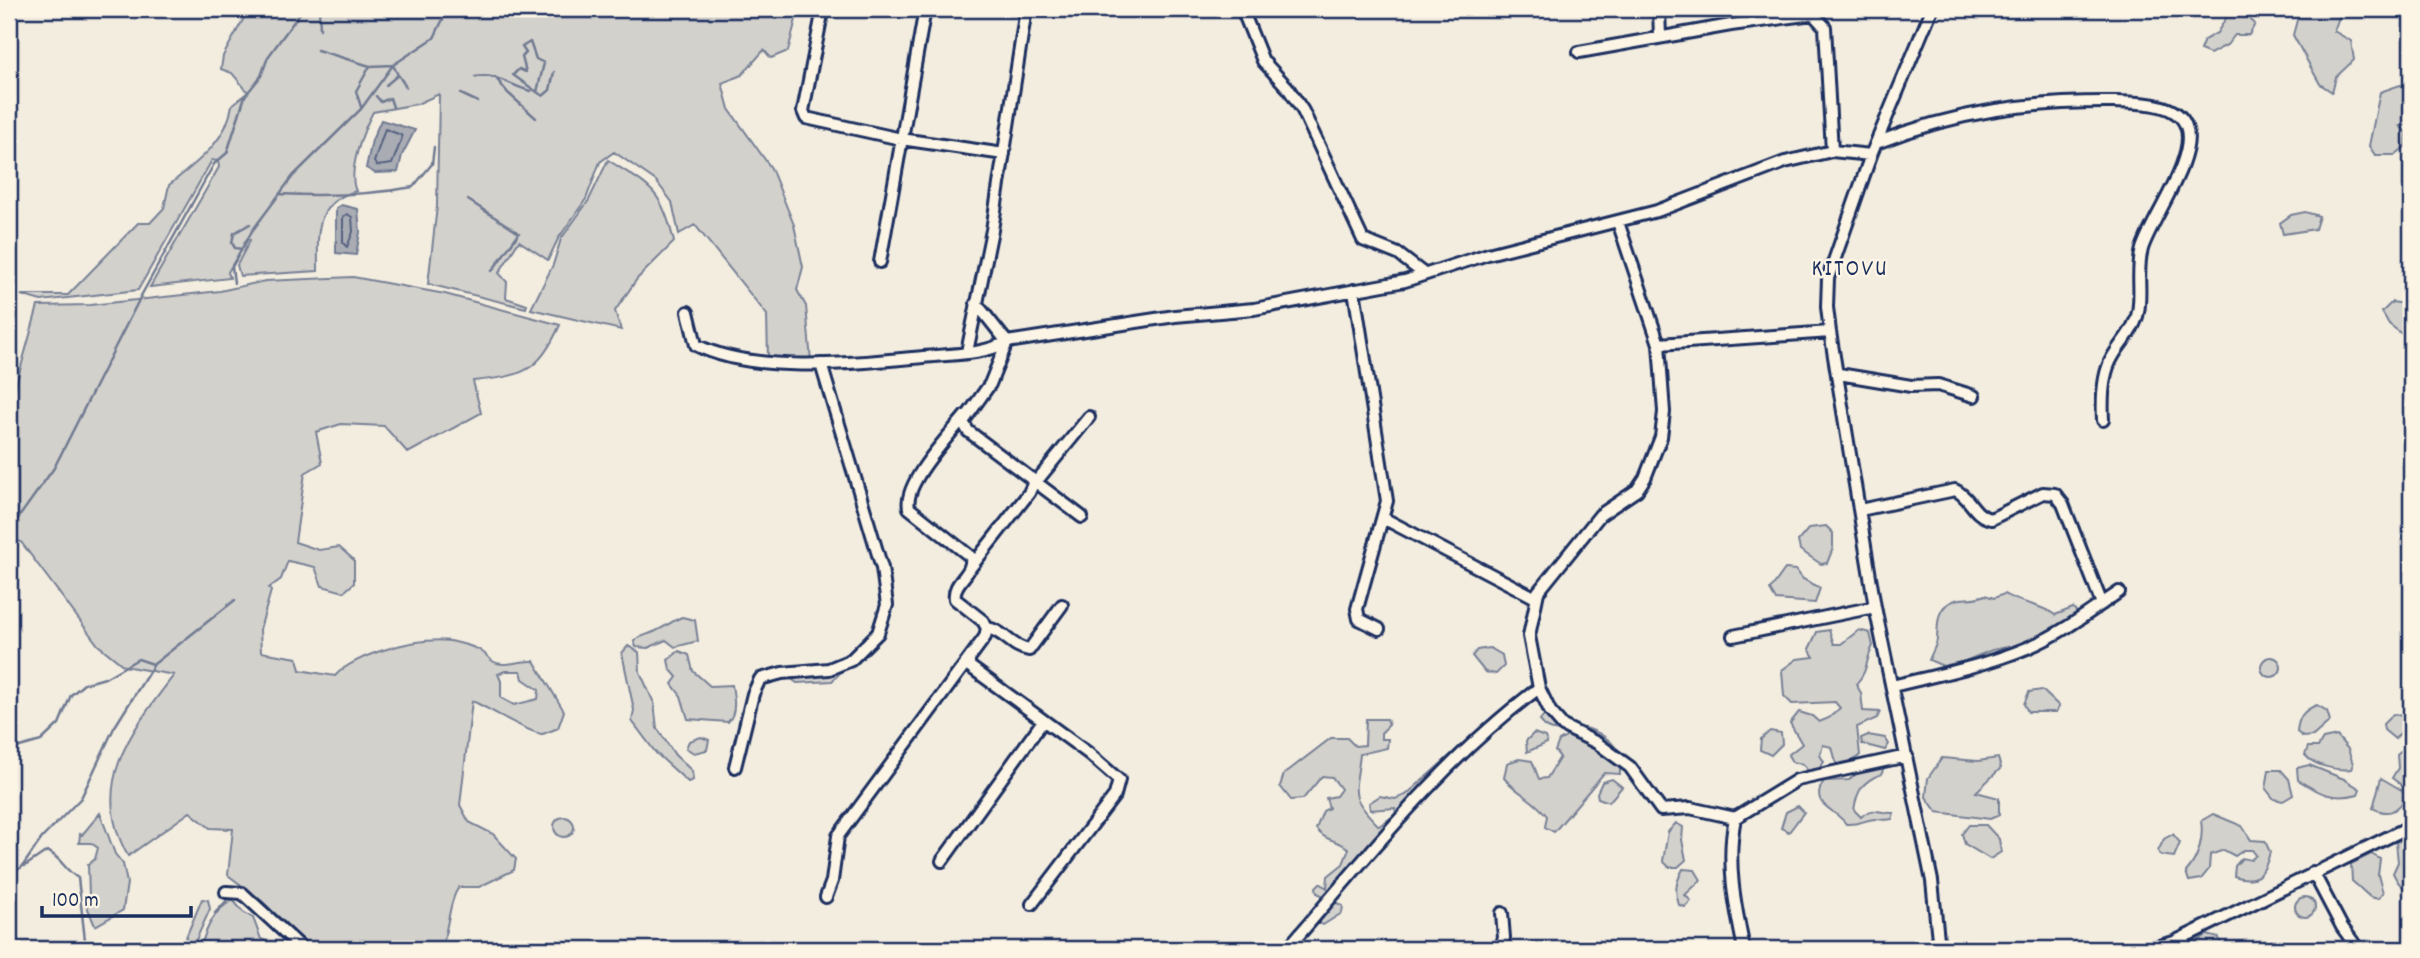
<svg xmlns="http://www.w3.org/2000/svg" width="2420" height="958" font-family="Dekko,sans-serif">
  <rect width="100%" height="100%" fill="#f3ede0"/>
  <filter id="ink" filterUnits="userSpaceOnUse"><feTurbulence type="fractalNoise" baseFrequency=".0143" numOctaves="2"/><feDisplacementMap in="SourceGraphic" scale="14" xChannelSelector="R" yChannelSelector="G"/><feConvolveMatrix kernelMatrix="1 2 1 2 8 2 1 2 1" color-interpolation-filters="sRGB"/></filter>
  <g filter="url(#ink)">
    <path fill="#d3d1cc" stroke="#778095" stroke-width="2" fill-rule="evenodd" d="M249 9H806L797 15 788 51 771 58 764 50 742 75 722 83 729 109 771 168 794 225 803 267 797 290 806 306 811 361 768 359 767 315 695 225 679 234 672 202 656 181 614 152 600 162 586 199 558 239 548 260 519 241 499 273 507 282 506 298 527 305 526 308 428 284 437 206 439 94 417 104 373 112C363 130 347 173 356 191 313 203 318 234 318 271L240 276 237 265 250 240 247 239 228 272 230 278 150 287 219 167 218 161 212 160 138 290 41 301 21 295H68L138 223H150L164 208 169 185C196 163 227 142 232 105L248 92 232 73 221 69 223 56Z
      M2300 9H2342L2334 31 2351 41 2354 60 2336 77 2332 92 2320 84 2293 35Z
      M2230 11H2242L2255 24 2249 35H2235L2227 45 2210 54 2200 50 2204 40 2217 33Z
      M2400 85 2411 89V125L2400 126 2407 133 2406 146 2395 155H2375L2369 146 2380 92Z
      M608 160C652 188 662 190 674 242L637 279 615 311 621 330 531 309 553 265 561 239 589 200Z
      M2305 212 2319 216 2315 229 2283 234 2280 223 2291 215Z
      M353 277 445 294 560 325C538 373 523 376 473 381L481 413 408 453 384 426 341 424 316 432 322 463 305 473 295 542 319 550 339 547 354 560V583L344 592 322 586 315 567 288 561 281 579 269 588 271 591 260 629 261 652 297 658 300 670 335 676C353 654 427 634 455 642 463 644 474 646 481 651 489 656 491 664 503 664 514 664 523 660 534 661L564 711 558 728C553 730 547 733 542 734 530 734 487 707 472 701L460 805 469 822 493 834 516 859 514 870 479 887H459C449 900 448 931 441 949H311L263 902 228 875 233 829 210 828 190 812 128 856C88 785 131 731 174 675L124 666 98 645 21 542 9 537V410L38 306 90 305 220 291 265 281ZM505 671H521L523 679 539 690 538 699 514 705 501 698V681L498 674Z
      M2392 302 2411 305V333L2403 335 2389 324 2382 312Z
      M1826 526 1833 533V548L1827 563 1821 564 1800 550 1798 541 1809 528Z
      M1785 569 1796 570 1803 579 1820 588 1815 603 1776 600 1770 590Z
      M2004 594C2021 604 2041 604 2055 615L2073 608 2079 614 2029 643 1992 650 1965 661 1943 666 1929 660C1931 654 1937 645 1937 639 1938 624 1936 608 1953 601 1963 596 1972 601 1985 595L1994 598Z
      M682 617 695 620 698 641 675 647 666 640 648 648 636 647 634 641C642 635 648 635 656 631 665 627 672 621 682 617Z
      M1829 630 1834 644H1841L1859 630 1870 633 1873 646C1865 661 1869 670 1856 684L1861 693 1863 711 1880 712 1877 718 1857 727 1860 755 1848 765 1837 766 1832 747 1823 745 1820 755 1824 762 1818 770 1809 773 1803 764 1792 762 1788 755 1802 744 1790 723 1799 712 1812 716 1819 722 1829 718 1840 708 1835 702 1792 704 1784 696 1782 670 1797 659 1814 657 1809 649 1817 632Z
      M628 646 639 652 640 672 654 703 657 728 675 755 692 771 693 780 688 782 656 753 632 721 634 710 622 653Z
      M1490 648 1502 655 1504 666 1496 674 1485 672 1472 656 1477 650Z
      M679 651 689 655 693 671 710 686 732 685C734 697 737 713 728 722L688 719 681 696 672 684 677 677 670 669 668 660Z
      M2261 667a10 10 0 1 1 20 0a10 10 0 1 1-20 0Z
      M845 668 832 681 797 683 790 678 793 675Z
      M2042 690 2059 706 2056 712H2028L2024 704 2029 692Z
      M2317 705 2327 711 2330 721 2313 736 2303 737 2297 732C2298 718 2303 710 2317 705Z
      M1497 713 1510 715 1455 767 1337 892 1324 896 1317 893 1316 887 1320 883 1327 888 1328 876 1343 864 1349 849C1337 839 1326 842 1316 829L1323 811 1329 808 1326 798 1336 796 1341 789 1332 777 1322 776 1303 799 1291 800 1280 786 1284 774 1331 738H1347L1355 746 1365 745 1366 719H1387L1389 725 1381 733V739H1388L1387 748 1360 754C1356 794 1347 794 1379 826L1396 814 1395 808 1370 810 1369 803 1380 796 1395 799 1406 795Z
      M1545 714 1561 716 1574 728C1587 724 1612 738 1617 751 1620 757 1620 767 1620 774L1604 773 1554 832 1545 827 1547 816C1535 800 1517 793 1504 778L1507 763 1519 759 1532 761 1539 779 1547 778 1560 757 1555 751 1559 741 1566 737 1565 731C1555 731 1545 730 1540 720Z
      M2393 714 2402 716 2403 730 2395 739 2384 730 2383 724Z
      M1770 731 1781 733 1782 744 1771 755 1760 750 1761 739Z
      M1534 733 1545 737 1547 743 1527 752 1526 741Z
      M1868 735 1885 738 1889 744 1885 750 1862 744 1861 738Z
      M2337 736 2348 749 2353 764 2351 769C2338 771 2314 766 2305 755L2308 747H2318L2323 739Z
      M701 737 709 740 707 750 694 753 686 748 689 741Z
      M2410 744 2411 784 2404 787 2392 778 2398 768 2397 755Z
      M1942 758 1978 761 1998 758 2001 768 1976 792 1999 798V815L1990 819 1937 812 1926 797 1928 778Z
      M2309 765 2344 779 2360 789 2358 794C2333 801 2319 793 2298 780L2297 768Z
      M1883 768 1882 774C1862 781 1857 791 1854 810L1861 817C1874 805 1879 814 1894 813L1892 819C1885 821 1882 819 1875 819 1864 820 1858 825 1846 824 1835 808 1808 805 1824 781L1849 780 1858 772Z
      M2269 770H2281L2289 779 2293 795 2283 801 2274 799 2266 789Z
      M2381 778 2405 792V799C2396 812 2388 816 2373 808Z
      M1612 779 1622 787 1609 802 1598 798 1597 793 1602 782Z
      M1798 806 1804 812 1789 832 1781 828 1786 812Z
      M100 813 115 854 123 864 127 883 123 910 95 926 86 904 89 895 88 865 95 859 98 848 91 843H79L80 834 82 835Z
      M2213 814 2242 826 2251 840 2265 841 2270 852C2265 873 2258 884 2234 876L2235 866 2242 858 2251 860 2256 855 2252 850H2244L2235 856 2224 850 2210 855 2209 869 2201 879 2189 881 2186 872C2198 859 2204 839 2201 821Z
      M554 827a10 10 0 1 1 20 0a10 10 0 1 1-20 0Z
      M1676 823 1683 827 1682 840 1686 860 1678 867H1669L1663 861 1668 832Z
      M1969 825H1986L1999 839 2001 852 1990 859 1965 844 1962 834Z
      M2173 834 2180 843 2174 857 2160 855 2158 851 2164 839Z
      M2411 838V889C2401 889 2397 881 2393 873L2398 862 2396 842Z
      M2371 854 2380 859 2378 875 2383 893 2378 899 2370 897 2352 881 2351 864Z
      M1683 869 1695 870 1701 880 1685 895 1691 901 1685 907 1679 905C1674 891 1676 882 1683 869Z
      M2295 907a10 10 0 1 1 20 0a10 10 0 1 1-20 0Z
      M202 899 208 900 210 909 192 949H181Z
      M233 900 243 912 253 918 261 939 285 949H200C206 929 214 909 233 900Z
      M1333 901 1343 906 1342 913 1323 925 1315 922Z
      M2207 935 2219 938 2223 949H2185Z"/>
    <path fill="#a9acb3" stroke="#707a91" stroke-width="2" d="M381 120 415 130 402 155 398 172 375 173 366 168 372 140Z
      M341 205 358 209 360 232 356 255 336 253V208Z"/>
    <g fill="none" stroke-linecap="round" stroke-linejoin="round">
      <path stroke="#546180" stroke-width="2" d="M385 129 401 135 402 138 392 164 377 166 374 162Z
        M347 214 352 217 353 232 347 247 343 243V217Z"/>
      <path stroke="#707a91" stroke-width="2.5" d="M319 9 320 29
        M530 42 536 59 544 63 537 92 513 75 519 69 526 72 522 57 526 53 522 47Z
        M317 50 370 66 393 65 398 75 386 85
        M399 76 406 87
        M475 77C498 73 510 86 531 91
        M495 77 508 93 536 118
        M537 92 543 96 550 90 554 72
        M461 94 478 102
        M376 96 381 102 390 98 393 107
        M361 107 356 91 370 66
        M280 194C323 196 370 195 413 187L432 164 434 147
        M468 200 519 233 492 271
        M242 249 235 248 232 243 234 233 250 224
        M234 283 232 267 252 231 293 176 361 109 393 65 434 38 444 17 451 9
        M9 531 54 468 142 294 214 164 227 153 245 96 261 76 268 57 303 9
        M9 750 41 741 59 724 71 695 84 684 105 678 138 659 153 664
        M25 866 47 851C61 857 64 870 78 878L86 949
        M9 875 22 867 42 838 81 798 114 728 154 664 235 600
        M237 897 293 949
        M215 913 230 897"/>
      <defs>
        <path id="minor" d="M823 9 803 111 806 118 901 139 1004 154
          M1242 9 1263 61 1288 88 1303 111 1363 240 1398 254 1424 274
          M1659 9 1660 37
          M1932 9 1871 155 1828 278 1827 307 1830 332 1875 607 1932 881 1939 949
          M1579 52 1731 25 1813 14 1825 27 1832 151
          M1876 143C1955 112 2029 101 2115 102 2136 103 2177 101 2186 126 2198 157 2151 219 2142 249 2136 270 2142 292 2138 312 2135 330 2120 343 2112 358 2102 375 2102 401 2103 420
          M1618 222 1659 344 1664 412 1661 437 1645 478 1637 490 1600 515 1538 592 1529 636 1539 688 1550 711 1563 726 1597 743 1630 767 1661 810 1690 808 1735 818 1797 780 1907 756
          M880 262 925 9
          M1354 290 1387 501 1357 609 1359 619 1379 629
          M976 303 1007 342 990 384 963 422 968 431 1082 517
          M688 312 696 345C755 375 859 363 923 357 951 354 983 355 1007 342L1175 316 1254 309 1405 281 1488 254 1657 211 1785 162 1832 151 1871 155
          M1659 344 1830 332
          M967 352 992 230 1026 9
          M1839 374 1911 386 1938 385 1974 396
          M1036 482 1089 417
          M1860 510 1955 490C1971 497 1973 516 1991 519L2043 493 2055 494 2063 504 2102 604
          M1383 518 1536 598
          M971 567 1029 493 1033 484 1031 478
          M987 628C1003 630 1012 648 1029 650L1062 605
          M1733 636 1875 607
          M969 659V666L1088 753 1119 780 1115 795 1032 904
          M1892 686C1937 675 1984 666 2027 648 2059 635 2090 612 2119 592
          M735 767 753 694 760 679 782 673 829 669 851 660 878 633 887 605 882 568 821 364
          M1735 818C1726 862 1735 906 1744 949
          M942 861 1043 721
          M2313 872 2342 927 2358 949
          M226 892 242 893 303 949
          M826 897 832 881 838 836 985 637 987 628 983 621 955 599C952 581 974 575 971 557L909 508C903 483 950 435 965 416
          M1287 949C1366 858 1442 760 1539 688
          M1500 949 1504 938 1502 913
          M2148 949 2174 942 2411 826"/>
      </defs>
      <use href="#minor" stroke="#1b2f5e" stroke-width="16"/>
      <use href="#minor" stroke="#fcf5e5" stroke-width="10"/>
    </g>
  </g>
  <g text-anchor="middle" stroke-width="5" stroke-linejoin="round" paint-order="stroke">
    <g font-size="24" letter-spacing="2" fill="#1b2f5e" stroke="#fcf5e5">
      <text x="1850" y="275">KITOVU</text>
    </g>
  </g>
  <rect width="2420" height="958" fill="none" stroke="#fcf5e5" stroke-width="35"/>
  <rect x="18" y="18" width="2385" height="923" fill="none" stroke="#1b2f5e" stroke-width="2.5" filter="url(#ink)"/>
  <path d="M42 906v10h149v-10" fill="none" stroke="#1b2f5e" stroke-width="3.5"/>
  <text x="52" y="906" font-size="21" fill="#1b2f5e" stroke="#fcf5e5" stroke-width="5" paint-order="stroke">100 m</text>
</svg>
